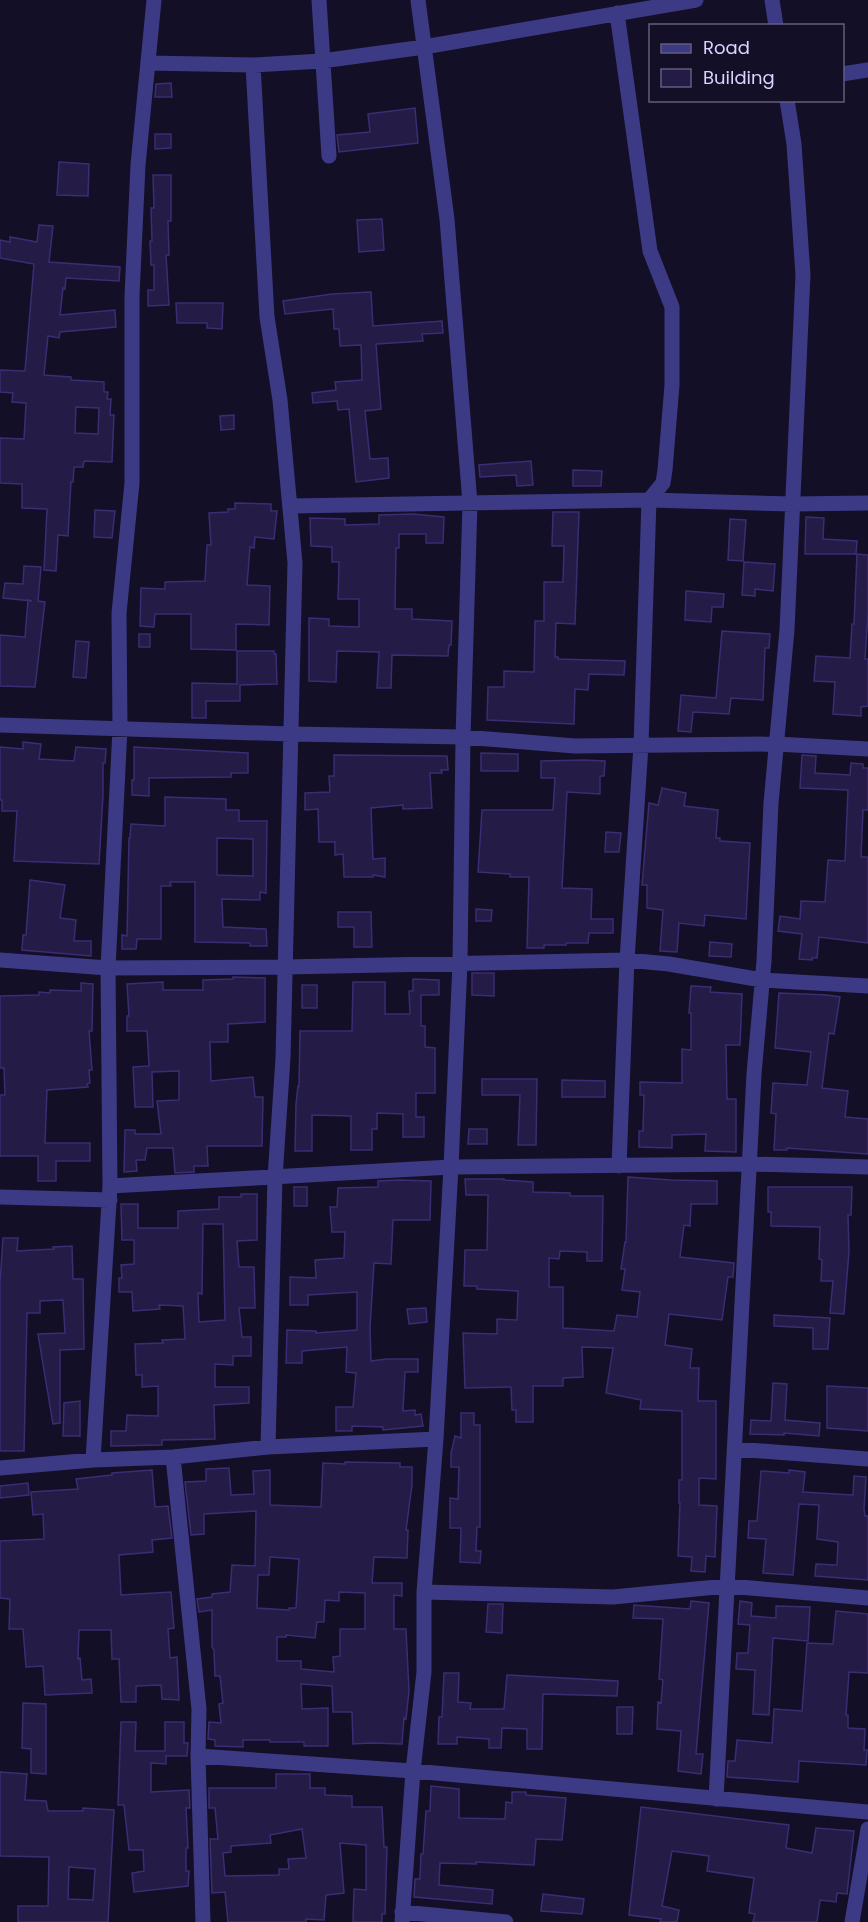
<svg xmlns="http://www.w3.org/2000/svg" width="868" height="1922" font-family="Poppins,sans-serif">
  <rect width="100%" height="100%" fill="#130f26"/>
  <path fill="#241b47" stroke="#3b2d73" stroke-width="1.5" fill-rule="evenodd" d="M171 83 172 97H155L156 84Z
    M415 108 418 143 339 152 337 135 370 132 368 114Z
    M155 134H171V148L155 149Z
    M59 162 89 164 88 196 57 195Z
    M153 175H171V221H168L169 255H166L169 305 148 306V290H154V265H151L150 241H152L151 208H154Z
    M382 219 384 250 359 252 357 220Z
    M39 225 53 226 49 262 120 267 119 281 66 278 65 289 63 288 60 315 115 310 116 327 60 332 59 338 48 336 44 375 71 377V380L104 382V392H108L107 399H111L110 415H114L112 462 84 461 83 467H74L73 482H71L68 536 58 535 56 571 44 570 47 509 22 508V484L0 483V438L24 439 26 403 12 402 13 393 0 392V370L25 371 34 264 0 258V240L10 242V237L37 242ZM76 407 99 408 98 434 75 433Z
    M371 292 373 326 442 321 443 333 422 334 423 341 376 344 381 409 365 411 370 459 388 458 389 478 356 482 349 409 338 410 337 401 313 403 312 393 336 390 335 382 362 380 361 345 340 346 339 329H334L333 309 285 314 283 301 332 294Z
    M176 303H223L222 329 207 328V323H177Z
    M234 415V429L221 430 220 416Z
    M531 461 533 485 517 486 516 475 480 477 479 465Z
    M573 470 602 471 601 486H573Z
    M235 503 271 504V511H277L274 539 255 537 254 548 250 547 247 585 270 586 269 625 236 624V650L191 649V614H155L154 627 140 626 141 588 165 589V582L205 581 207 545H211L209 513 228 512V509H235Z
    M95 510 115 511 112 538 94 537Z
    M553 512H579L575 624 556 623 555 657H558V659L625 661 624 675 589 674 588 690 575 689 574 724 487 720 488 687H504V671L534 672 535 621H544V582H563L564 546H552Z
    M413 514 444 517 443 543H426V534H399V548H396L395 609H412V619L452 621 451 645H449L448 656 392 655 391 688H377L379 652 337 651 336 682 309 681V618L329 619V626L359 627V599H338L339 562H332V547L311 546 310 518 345 519V525L379 524V515Z
    M806 517 824 518 823 539 857 541 856 554H805Z
    M730 519 746 520 743 561 728 560Z
    M857 554 868 555V614L865 659H868V706L861 707V716L833 714 835 682 814 681 816 656 850 658 852 624H854Z
    M744 562 775 564 773 591 755 589V596L742 595Z
    M24 566 41 567 38 601 45 602 35 687 0 686V635L25 637 28 600 32 601 3 598 5 583 23 584Z
    M686 591 724 594 723 607H712L711 622 685 620Z
    M722 631 770 634 769 648H765L763 700 731 698 729 714 693 712 691 732 678 731 681 695 716 698Z
    M139 634H150V647H139Z
    M76 641 89 642 86 678 73 677Z
    M237 651H274V654H276L277 684 240 685V701H206V718H192V683L237 684Z
    M23 742 41 744 39 759 74 761 76 747 106 749 105 763H103V795L99 864 14 861 17 811H2V800H0V747L23 749Z
    M134 747 248 753V773H231V777L149 778V796L132 795V780H134Z
    M481 753 518 754V771H481Z
    M334 755 447 756 448 770H441L442 773H430L432 808 403 809V805L371 808 373 859 385 858V877L373 875V877H344L343 854 335 855V842H319L318 809 305 810V793L330 792 329 776H334Z
    M802 755 816 756 815 773 850 775 851 763 863 764V768H868V810H863L861 857H868V943L819 937 817 958H812V960L799 959 802 934 778 931 780 916 800 919 801 901 825 902 828 860 845 861 848 790 800 788Z
    M584 760 605 761 604 776H600V794L567 792 562 888 592 889 591 919H613V933H589L588 943H566V945H544V948H527L529 877H510V874L478 872 482 810H553L555 778H541V761Z
    M662 788 686 793 684 806 718 810 716 838H720V841L750 843 746 919 705 915 704 926 679 923 677 952 660 951 663 910 647 908V885H642L649 803 658 805Z
    M165 797 226 799V810H239V821H267L266 893 260 892V900L222 899 223 927 266 929 267 946H250V943L195 942V882H170L171 886H161V939H137L136 949H122V935L127 936 129 838H130L131 824 165 826ZM217 838 253 839V876L217 875Z
    M606 832 621 833 619 852H605Z
    M30 880 65 885 60 918 76 920 74 941H91V956L22 950 23 935H26Z
    M476 909 492 910 491 921H476Z
    M338 912H371L372 947H354V927H338Z
    M710 942 732 944 731 957 709 956Z
    M472 973H494V996L472 995Z
    M233 977 265 978V1022L228 1024V1042H210L211 1081 253 1077 255 1097H263L262 1146H207L208 1166H194V1172L175 1173 173 1148H147L145 1160H136L137 1171 124 1172 125 1130H135V1134H161L157 1101 179 1100V1071L152 1072 153 1107H135L133 1067 149 1066 147 1031H127V1016H129L127 984 163 982V990H203V980L233 979Z
    M413 979 439 980V995H421V1026H425V1047L435 1048V1093H416V1117H424V1137H403V1114L377 1113V1129H372V1150H351V1116L312 1115V1151H295L296 1104 298 1086H299L300 1031H352L353 982H385V1014H410L409 991H413Z
    M81 983 93 984 92 1031H89L92 1070H89L90 1083 87 1084 88 1087 47 1090 45 1143H90V1161H56V1181H38V1156H0V1095H5L4 1068H0V996L39 995V992L50 993V990L81 991Z
    M302 985H317V1008H302Z
    M691 986 711 987 710 992 742 994 740 1045H726L727 1099H736V1152L705 1151 706 1134 672 1135V1148L639 1147V1131H643L644 1095H640V1082L682 1083V1049L691 1050V1013H689Z
    M779 993 827 995 840 997 834 1034 829 1033 822 1088 848 1091 845 1117 868 1119V1154L787 1148V1150H774L776 1114 771 1113 773 1083 807 1085 811 1052 775 1048Z
    M482 1079H537L536 1145H518L520 1095H482Z
    M562 1080 605 1081V1097H562Z
    M469 1129H487V1144H468Z
    M628 1177 671 1180 717 1181V1204H691L690 1226 684 1225 680 1257 734 1263 733 1277H728L722 1320 669 1314 665 1345 692 1349 690 1368H699L698 1401H716V1479L699 1478V1505L717 1506 715 1557 706 1556 705 1572 691 1571 692 1557 678 1556 680 1503H679V1480H682V1411L640 1409 641 1400 606 1393 613 1348 582 1347 583 1377 563 1378V1386H533V1422H516V1410H512L511 1387 465 1388 463 1333 497 1334V1319L517 1320 518 1291 477 1289V1286H464L465 1250H487L488 1195H466L465 1179H504V1180L533 1182V1192L570 1193V1196H603L602 1261H587V1252L560 1251 559 1259 549 1258V1287H563V1328L614 1331 617 1315 637 1317 640 1292 622 1290 625 1269H621L625 1242H626Z
    M400 1180 431 1181 430 1220H393L391 1264 374 1263 370 1327 371 1361 387 1359H418V1372H405L403 1411 415 1410V1415L421 1414 423 1426 383 1430V1427L352 1426V1431H336V1407H353L356 1373 346 1372 347 1347 302 1351V1363H286L287 1330 316 1331V1333L357 1330V1292L308 1295V1305H290V1277L316 1278 315 1260 344 1258 345 1232H332L330 1207H337L338 1188 378 1187V1181Z
    M294 1187H307V1206H294Z
    M768 1187H852L851 1215H848L849 1251 844 1314 830 1313 833 1281H821L822 1260 819 1259 820 1227 771 1226V1212H768Z
    M241 1194H257V1240L237 1241 239 1267H254L255 1308H239L242 1337H251V1356H233V1365L215 1364V1387H249V1403L214 1405 215 1439 162 1440V1445L111 1446V1431H126L127 1415 158 1416V1386L142 1387V1375H136L135 1344 163 1343 162 1340 185 1339 183 1306 159 1305 160 1309 133 1311 132 1292H119V1278H122L121 1265 134 1264V1240H122L121 1204H138V1228H178V1211L219 1209V1197H241ZM203 1224H223L225 1320 199 1322 198 1293 202 1294Z
    M3 1238H18L17 1251 54 1249 53 1247 72 1246 73 1279H83L84 1349 60 1350V1423L53 1424 38 1334 65 1333 63 1300 40 1301V1313H27L24 1451H0V1283Z
    M426 1308 427 1322 409 1324 407 1309Z
    M774 1315 830 1318 828 1349H813V1328L774 1326Z
    M773 1383 787 1384 785 1420 820 1423 819 1436 784 1433V1435L750 1434 751 1420 771 1421Z
    M827 1386 868 1388V1431L827 1428Z
    M80 1401V1436H63L64 1403Z
    M461 1413H474V1425H480V1527H477L476 1551H481L480 1563 460 1562 461 1528H450V1498L458 1499 459 1467H451V1453L455 1436 461 1438Z
    M345 1462 400 1463V1467H412V1485L406 1530H408L407 1558 374 1557 372 1583H402V1596L394 1595V1629H406L409 1691 406 1719 404 1718 402 1744 370 1743 353 1744 352 1712H333L332 1686 301 1684 302 1709 328 1708V1746H304V1742H270V1740H243V1747L215 1746V1740L208 1739 209 1722 221 1723 219 1704 223 1703 220 1676H215L214 1650 212 1647V1610L199 1612 197 1599 212 1597V1594L230 1592 232 1565 255 1566 256 1511 204 1514V1534L191 1535 185 1482 206 1481V1469L229 1468 231 1495 254 1494 253 1471 270 1470V1505L321 1507 323 1463 345 1464ZM270 1557 299 1559 296 1608H289V1610L257 1608 258 1575H269ZM339 1592 365 1593V1629H340V1656L333 1657 334 1672 301 1669V1661H277V1637H286V1635L315 1638 317 1622H324L325 1600 339 1601Z
    M152 1470 155 1507 168 1506 172 1538 152 1540 153 1552 119 1555 121 1595 171 1592 174 1628 168 1629 170 1658 177 1657 179 1700 162 1699 161 1685 136 1686V1702H121L119 1659H112L111 1630H79L78 1659 80 1658 82 1680 91 1679 92 1693 45 1695 43 1666 26 1667 23 1629H9L10 1599 0 1598V1541L44 1539 43 1514 33 1515 31 1492 78 1489 76 1479 112 1475V1473Z
    M789 1470 805 1472 803 1492 853 1495 854 1476 866 1477 864 1509 865 1516H868V1580L815 1576 816 1564 837 1565 838 1542 817 1539 819 1505 799 1504 793 1575 763 1573 766 1539 748 1538 749 1521H757L761 1471 789 1473Z
    M28 1483 29 1495 0 1498V1486Z
    M691 1601 709 1603 696 1754H703L701 1774 678 1771 681 1731 657 1729 658 1702 661 1703 663 1680 659 1679 663 1619 633 1618 634 1605 690 1609Z
    M740 1601 752 1603 751 1616 776 1618V1606L810 1607 808 1641 773 1638 769 1715 753 1714 755 1670 736 1669 737 1653H748L750 1625 738 1624Z
    M488 1604H503L502 1633 486 1632Z
    M836 1611 868 1614V1673L849 1672 846 1715H848V1728L865 1729 864 1750H867L866 1765 799 1761 798 1782 727 1777 728 1761H735L737 1740 772 1743 774 1709 802 1711 807 1643 833 1644Z
    M444 1673H459L458 1702 471 1703 470 1709H504L507 1675 618 1681 617 1696 543 1694 542 1749H527V1729L502 1728 501 1748H489V1739L457 1737V1744H438L439 1717H442Z
    M23 1703 46 1704V1774L31 1773V1749L22 1748Z
    M617 1707H633L632 1734H617Z
    M121 1722H136L135 1751H165V1722H184V1743H188L187 1756H166V1764L151 1763V1792L189 1790 190 1808H186L188 1848H186V1871H189L188 1886 134 1892 132 1873 144 1871 143 1850H129L124 1805H118Z
    M0 1772 27 1774 25 1800 46 1801 48 1811H83V1808L114 1810 108 1922H18V1906H48L49 1857 0 1856ZM69 1867 95 1869 93 1900 68 1899Z
    M276 1774H310V1788H325V1795L352 1796V1807H382L384 1847H387L385 1914H382V1922H353L354 1889 366 1890V1845L340 1843 344 1893 326 1895 324 1920 306 1919V1922H228L225 1892 212 1893 210 1839H218L215 1808H209V1788H276ZM302 1829 306 1858 288 1859 289 1869H279V1875L225 1876 223 1853 231 1852V1846L271 1843 270 1835Z
    M431 1786 459 1789V1818L505 1819 506 1802 512 1803V1792H526V1795L566 1798 562 1840 536 1839 534 1865 476 1862V1864L440 1863 439 1885 493 1890 492 1904 414 1897 415 1879H420L421 1854H423L426 1811H430Z
    M641 1807 789 1825 786 1848 812 1853 816 1828 854 1831 847 1894 837 1893 836 1902 820 1900 817 1922H753L755 1914 749 1913 754 1878 707 1871 709 1856 672 1851 662 1906 679 1910 677 1922H660L661 1919 629 1915Z
    M543 1894 584 1899 582 1914 541 1911Z"/>
  <g fill="none" stroke-linecap="round" stroke-linejoin="round">
    <path stroke="#3d3a85" stroke-width="15" d="M319 0 329 156
      M772 0 776 26
      M617 13 650 251 672 307V385L665 470 663 483 649 500 641 745 627 960 619 1166
      M148 63 253 65 322 61 424 47 696 0
      M253 65 267 317 280 400 295 563 283 1058 275 1178 268 1447
      M842 74 868 70
      M291 506 649 500 793 504 868 503
      M0 725 291 734 463 737 575 746 776 744 868 749
      M0 960 108 968 285 967 627 960 669 964 762 980 868 986
      M110 1186 451 1167 749 1164 868 1167
      M0 1197 110 1200
      M735 1449 868 1459
      M173 1457 199 1709 198 1756 203 1922
      M93 1460 110 1186 108 968 120 729 119 613 132 483V296L138 165 154 0
      M0 1468 93 1460 173 1457 268 1447 436 1439
      M424 1592 613 1597 727 1586 868 1598
      M198 1756 413 1771 868 1812
      M716 1799 754 1074 764 961 771 803 787 630 803 275 794 144 787 100
      M402 1912 506 1922
      M402 1922 413 1771 424 1672V1592L436 1439 451 1167 460 963 463 737 470 503 447 219 418 0
      M852 1922 868 1829"/>
  </g>
  <rect x="649" y="24" width="195" height="78" fill="#130f26" stroke="#625e7d" stroke-width="1.5"/>
  <rect x="661" y="44" width="30" height="9" fill="#3d3a85" stroke="#625e7d" stroke-width="1.5"/>
  <text x="703" y="54" font-size="18" fill="#d9d4ff">Road</text>
  <rect x="661" y="69" width="30" height="18" fill="#241b47" stroke="#625e7d" stroke-width="1.5"/>
  <text x="703" y="84" font-size="18" fill="#d9d4ff">Building</text>
</svg>
